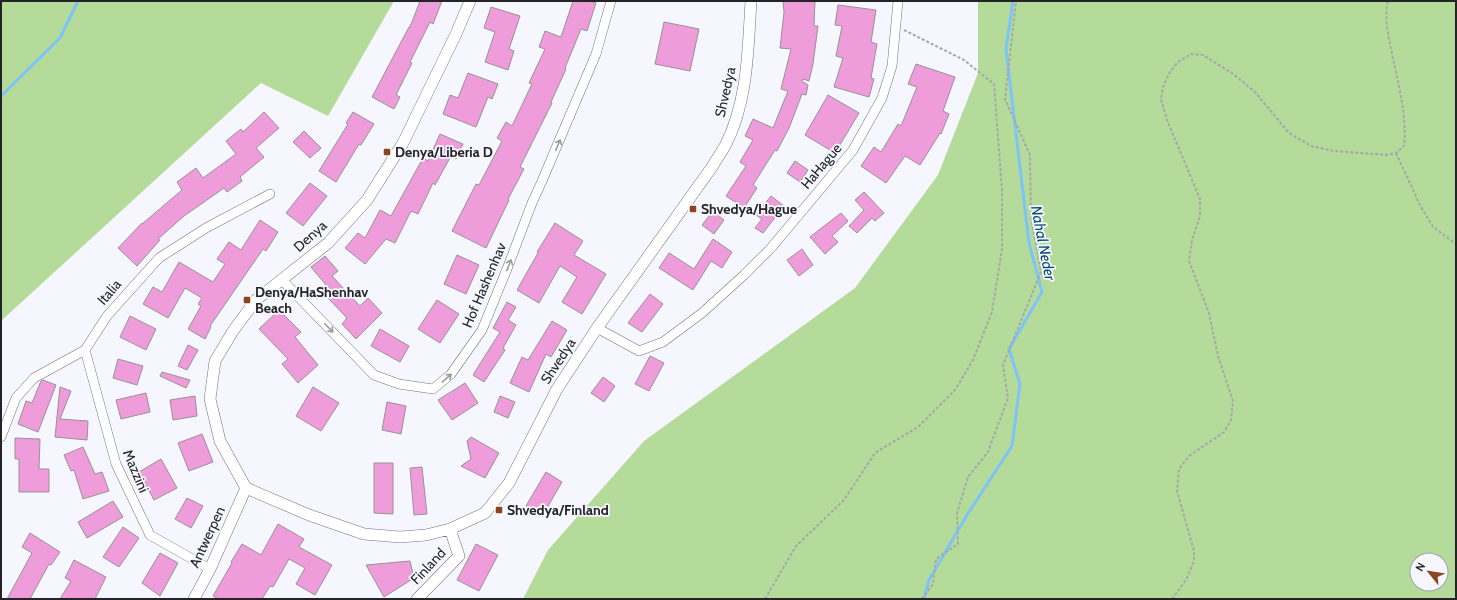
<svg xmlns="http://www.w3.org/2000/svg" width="1457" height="600" font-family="Cabin,sans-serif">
  <rect width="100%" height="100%" fill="#f6f7fe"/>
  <path fill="#b4db99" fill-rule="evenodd" d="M1 1H394L328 116 261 83 1 321Z
    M978 1H1456V599H523L548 550 644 441 855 288 938 175 978 73ZM1417 560H1441V584H1417Z"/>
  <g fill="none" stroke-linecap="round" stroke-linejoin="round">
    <path stroke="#7fc4f7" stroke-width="3" d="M1 96 60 38 78 1
      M924 599 929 580 967 515 1012 446 1020 384 1009 349 1042 292 1029 243 1006 49 1013 1"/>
  </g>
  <path fill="#ef9cda" stroke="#989196" d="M420 1H442L433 24 430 22 410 62 412 63 396 95 400 97 394 109 372 97 409 27H410Z
    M573 1H589L596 3 587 31 581 29 565 68 566 69 551 102 552 103 520 167 524 169 508 199 509 200 486 248 452 231 476 184 479 185 502 141 497 138 506 122 512 126 532 84 529 83 545 49 539 47 545 31 561 37Z
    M783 1H815L814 26H818L813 64 809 81 803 79 802 81 808 85 806 95 802 94 789 128 777 151 775 150 753 185 757 188 744 208 726 196 746 166 740 162 753 140 745 136 753 119 773 128 788 91 781 89 791 49 780 48 784 12Z
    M838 5 876 10 871 42 877 44 871 78 874 79 869 97 834 87 843 58 836 56 842 26 835 25Z
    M491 7 520 16 509 49 514 51 508 70 485 62 495 32 484 28Z
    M664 22 699 29 690 71 655 64Z
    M916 64 955 77 943 111 949 114 941 134 940 133 920 165 905 156 886 183 861 166 874 147 881 152 898 124 901 126 917 87 908 84Z
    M468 73 498 84 492 99 488 97 476 127 443 114 450 95 458 98Z
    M828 95 859 113 835 153 805 135Z
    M264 112 279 128 256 148 264 157 240 177 242 181 227 192 224 188 184 216 158 239 160 240 137 266 118 248 142 223V224L182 190 177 182 196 168 203 178 236 154 226 141 241 129 243 132Z
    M353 112 374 124 361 145 359 144 336 182 319 171 348 124 346 123Z
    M304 131 321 148 310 158 293 142Z
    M440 134 463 144 456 159 451 156 435 185 433 183 418 214 411 211 395 243 386 239 365 264 345 248 358 233 365 238 380 210 391 216 423 158 428 161Z
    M795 161 808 170 800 182 787 173Z
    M310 183 327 196 303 226 286 213Z
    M864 192 884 213 875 221 872 218 857 233 849 226 864 210 855 200Z
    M771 196 784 206 763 233 755 228 762 219 756 215Z
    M713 211 724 220 714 234 702 225Z
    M841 213 848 221 832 236 838 242 825 254 810 237Z
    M260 220 278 232 266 251 263 249 210 326 211 327 205 339 188 329 201 306 198 304 202 298 185 288 168 318 143 304 153 287 162 292 179 262 213 282 225 264 217 259 229 242 241 250Z
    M555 223 583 241 574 255 606 274 582 314 562 302 577 277 560 266 539 303 517 290 538 253 537 252Z
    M713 239 732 252 722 268 711 261 693 290 659 268 669 253 694 269Z
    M802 249 813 265 799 276 787 260Z
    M457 255 479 265 466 294 444 284Z
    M325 256 338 271 332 276 360 306 368 298 382 313 356 339 342 324 347 318 326 296 331 291 311 267Z
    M650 294 663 304 642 332 628 323Z
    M437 300 459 314 440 343 418 329Z
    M507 302 516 307 508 320 516 325 503 348 505 350 484 382 473 375 500 332 493 328Z
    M279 310 301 332 295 337 318 365 298 383 282 364 288 359 259 329Z
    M130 316 156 329 146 350 120 337Z
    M552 321 567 330 551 357 546 354 529 392 510 383 522 357 528 360Z
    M380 329 409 346 400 362 371 346Z
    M188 345 198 350 187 370 178 366Z
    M650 356 664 363 649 391 635 384Z
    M118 359 143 366 137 385 113 378Z
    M162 372 190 380 186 388 160 376Z
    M603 377 615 386 604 402 591 393Z
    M43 380 56 385 38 432 18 424 26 401 32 403 41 381Z
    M465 383 478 403 452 420 438 400Z
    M60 387 71 391 60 419 88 421 87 440 55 437Z
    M313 387 339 403 321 431 296 416Z
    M146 393 150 412 121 419 116 400Z
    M195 396 197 416 173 420 170 400Z
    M500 396 515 402 508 418 494 412Z
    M387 402 406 406 401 434 382 430Z
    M202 434 213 462 189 471 178 443Z
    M471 437 499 453 485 478 461 466 471 459 467 441Z
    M15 438 40 439 39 469H49V492H19V459H15Z
    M83 447 95 474 102 472 109 491 83 499 74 470 71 471 64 455Z
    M161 459 177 488 154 500 139 472Z
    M374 463H393V514L374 513Z
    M422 467 427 514 414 515 410 468Z
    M546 472 562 482 543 515 526 506Z
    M187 498 203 506 191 528 175 519Z
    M113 501 123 517 87 538 78 522Z
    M278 524 304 539 299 547 332 565 315 595 296 584 305 568 289 559 273 587 270 586 262 599H218L213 596 232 563 231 562 242 544 261 555Z
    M123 527 139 538 119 567 103 557Z
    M30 533 60 552 51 565 49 564 30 599H7L32 553 22 547Z
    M476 544 498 555 479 591 457 580Z
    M160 553 178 563 160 596 142 583Z
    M74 560 106 577 95 599H60L71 581 65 578Z
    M410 561 414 578 384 597 366 565Z"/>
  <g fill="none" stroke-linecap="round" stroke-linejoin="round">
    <defs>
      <path id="minor" d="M282 280 374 375 399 384 433 389 451 374 482 330 507 269 532 203 542 181 596 54 611 1
        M597 328 639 351 663 342 702 313 744 275 771 248 853 150 882 98 892 66 898 1
        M85 350 116 464 150 535 210 569
        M1 437 16 398 34 378 85 350 107 316 159 258 206 228 270 194"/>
      <path id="tertiary" d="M246 488 309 515 364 534 400 537 426 535 450 529 485 513 509 483 557 389 597 328 712 167C716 160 721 153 725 146 748 102 748 49 751 1
        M246 488 220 441 210 399 215 361 233 331 256 300 328 243 367 200 403 143 456 34 470 1
        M194 599 210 569 246 488
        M417 599 459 556 450 529"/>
    </defs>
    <use href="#minor" stroke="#717278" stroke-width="10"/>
    <use href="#tertiary" stroke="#717278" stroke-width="12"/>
    <path stroke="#a6a6ac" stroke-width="2" stroke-dasharray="3 2" stroke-linecap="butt" d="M1396 153 1420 205 1433 227 1456 244
      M765 599 796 546 844 500 875 453 918 427 955 390 973 360 992 312 1002 249V190L994 84 964 60 904 30
      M922 599 933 584 936 559 958 544 957 513 968 477 988 452 1008 398 1003 365 1041 272 1031 218 1030 155 1005 99 1016 1
      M1172 599 1186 580 1194 561V551L1177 491 1179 469 1189 456 1224 432 1231 420 1233 401 1218 356 1209 313 1189 261 1192 240 1200 216V199L1167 120 1161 99 1163 87 1170 72 1178 62 1191 54 1203 55 1232 73 1255 92 1289 133 1311 146 1334 151 1387 155 1396 153 1404 146C1408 119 1397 78 1391 49 1388 34 1384 17 1388 1"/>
    <use href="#minor" stroke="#fff" stroke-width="9"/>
    <use href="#tertiary" stroke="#fff" stroke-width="11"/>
  </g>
  <defs><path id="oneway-shaft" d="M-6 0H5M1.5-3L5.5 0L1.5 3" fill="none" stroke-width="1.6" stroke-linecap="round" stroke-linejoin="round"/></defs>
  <g stroke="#9c9c9e">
    <use href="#oneway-shaft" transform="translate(558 145) rotate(-67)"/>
    <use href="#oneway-shaft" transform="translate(509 265) rotate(-69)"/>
    <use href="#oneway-shaft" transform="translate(329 328) rotate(46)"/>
    <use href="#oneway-shaft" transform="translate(447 378) rotate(-41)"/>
  </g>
  <g fill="#8c461f" stroke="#f6f7fe" stroke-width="1.5">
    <rect x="383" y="148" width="8" height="8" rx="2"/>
    <rect x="689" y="205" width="8" height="8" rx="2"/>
    <rect x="243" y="296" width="8" height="8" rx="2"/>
    <rect x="495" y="506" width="8" height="8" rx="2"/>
  </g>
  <g text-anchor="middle" stroke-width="3.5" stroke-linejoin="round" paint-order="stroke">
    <g font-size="14" fill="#242427" stroke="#f6f7fe">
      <text transform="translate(725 92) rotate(-77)" y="5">Shvedya</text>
      <text transform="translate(821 166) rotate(-50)" y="5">HaHague</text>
      <text transform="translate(310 236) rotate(-42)" y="5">Denya</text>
      <text transform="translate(484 285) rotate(-67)" y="5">Hof Hashenhav</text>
      <text transform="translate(109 292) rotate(-49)" y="5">Italia</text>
      <text transform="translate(558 361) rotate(-57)" y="5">Shvedya</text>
      <text transform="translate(136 471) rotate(67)" y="5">Mazzini</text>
      <text transform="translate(207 537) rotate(-65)" y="5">Antwerpen</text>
      <text transform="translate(428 566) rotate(-47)" y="5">Finland</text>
    </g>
    <g font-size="14" font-weight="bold" fill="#242427" stroke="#f6f7fe" text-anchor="start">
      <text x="395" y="157">Denya/Liberia D</text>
      <text x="701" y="214">Shvedya/Hague</text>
      <text x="255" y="297">Denya/HaShenhav<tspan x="255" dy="16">Beach</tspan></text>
      <text x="507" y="515">Shvedya/Finland</text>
    </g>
    <g font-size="15" font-style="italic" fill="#004b73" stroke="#f6f7fe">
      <text transform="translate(1043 243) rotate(79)" y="5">Nahal Neder</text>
    </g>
  </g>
  <rect width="1457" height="600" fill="none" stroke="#242427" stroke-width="4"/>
  <g transform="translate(1429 572) rotate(300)"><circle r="19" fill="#f6f7fe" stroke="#a2a3a8"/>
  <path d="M0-3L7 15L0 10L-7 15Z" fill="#8c461f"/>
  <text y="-6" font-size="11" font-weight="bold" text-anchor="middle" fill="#242427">N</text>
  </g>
</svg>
